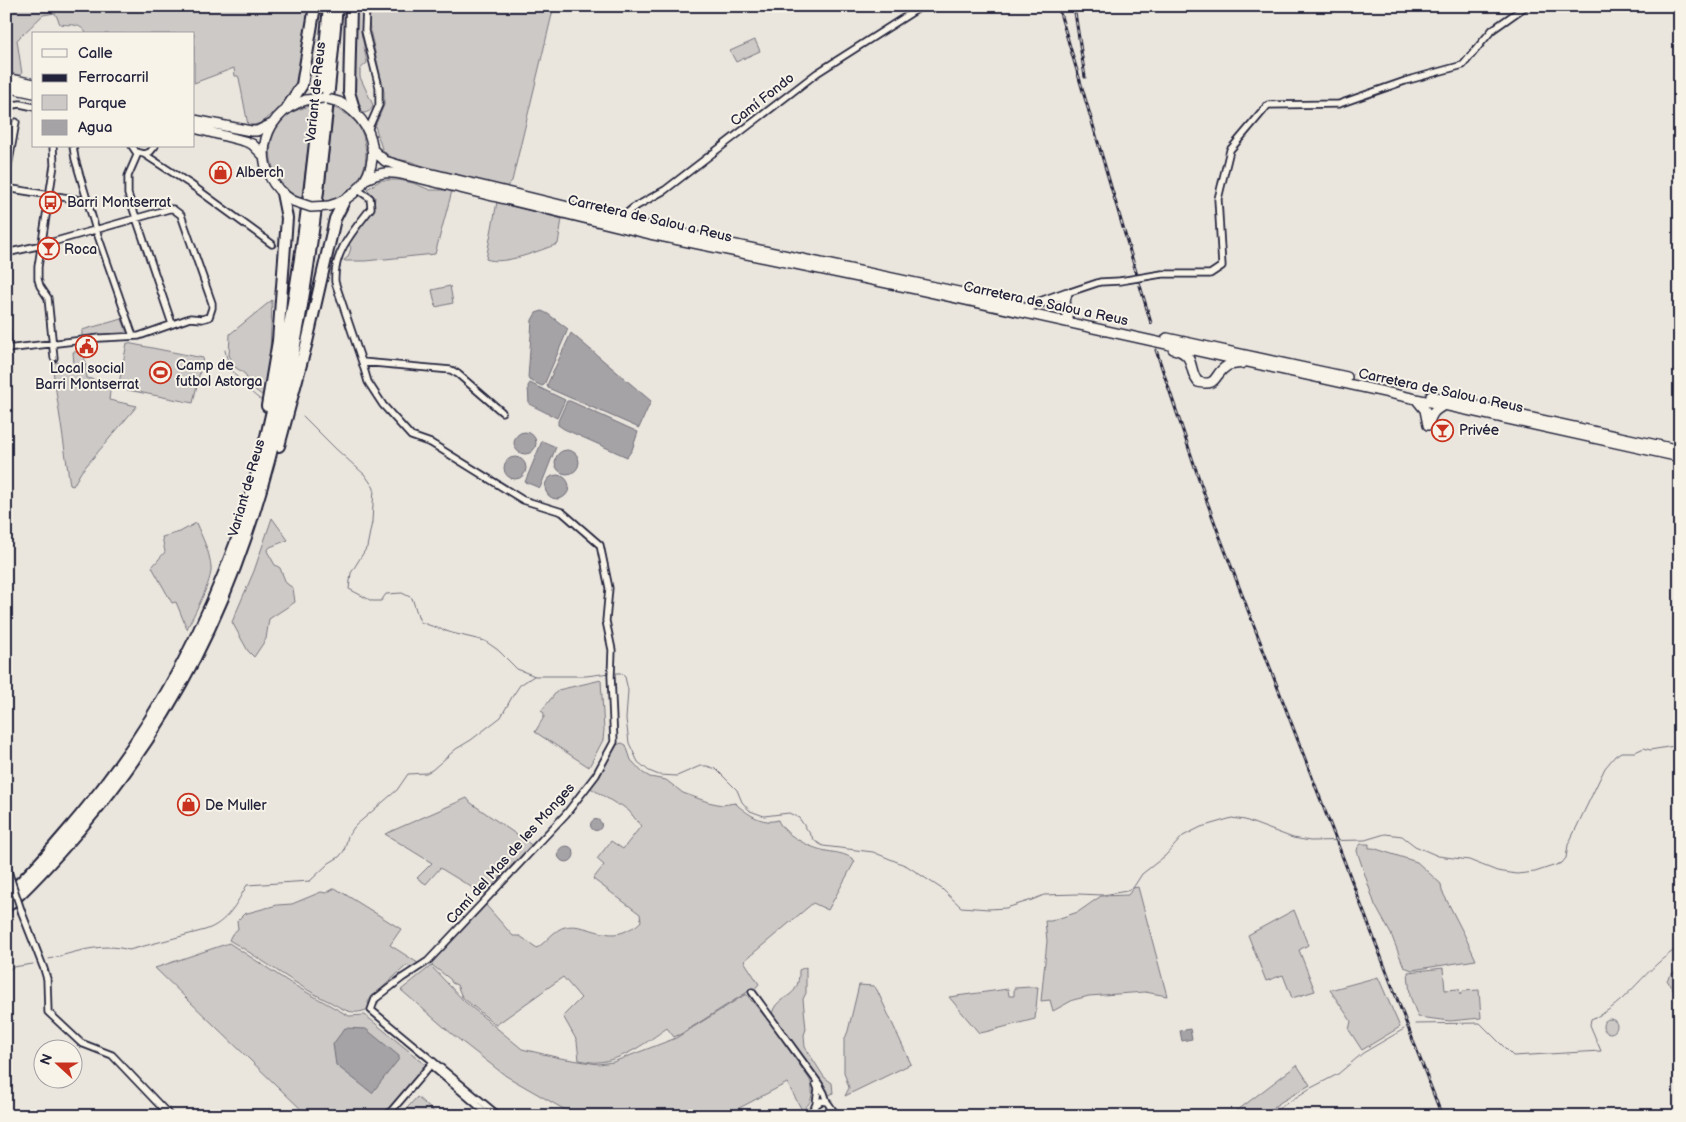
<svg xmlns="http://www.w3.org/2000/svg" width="1686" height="1122" font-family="'Balsamiq Sans',sans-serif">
  <rect width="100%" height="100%" fill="#eae6de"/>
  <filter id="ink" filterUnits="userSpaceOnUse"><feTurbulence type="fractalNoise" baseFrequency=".02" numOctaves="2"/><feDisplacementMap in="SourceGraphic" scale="10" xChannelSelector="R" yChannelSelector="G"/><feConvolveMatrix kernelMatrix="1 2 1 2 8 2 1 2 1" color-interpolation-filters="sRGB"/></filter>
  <g filter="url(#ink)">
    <path fill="#cdc9c6" stroke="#787680" d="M6 6H310C307 27 303 74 293 91 287 100 279 106 272 114 265 121 258 126 248 125L239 78 238 76H235L234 68 194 83V34H87C79 22 72 26 60 24L55 13 43 15 17 40 22 74 17 76 6 73Z
      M353 6H363L362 36 367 63 360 69V77L373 105C372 110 368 113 363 113L359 107 354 95Z
      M370 6H554L512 181 506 187 437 171 412 162 392 158 388 155 382 149 375 126 384 105V92L370 30 369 21Z
      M755 40 760 51 736 62 730 51Z
      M309 106H313L302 199C267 184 258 136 291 113 296 110 304 108 309 106Z
      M334 108C339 109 343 112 347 115 356 121 362 129 364 140 372 171 354 196 323 202Z
      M381 180H399L413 183 430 190H445L452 191 435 254 365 261H345L344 260 348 257 351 248 348 242 349 239 371 213 374 206 375 197 367 189Z
      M497 202 562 219 558 244C540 250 504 266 486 259Z
      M450 286 453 303 436 307 432 290Z
      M272 300 270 354 263 396 250 386 245 374 235 367 229 355 230 334Z
      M122 319 127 332 82 337V330Z
      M127 343 203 358 193 403 118 388Z
      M84 351 87 378 111 384 109 400 137 406 81 472 73 486 70 485 52 364 57 362 68 367 74 365 73 352Z
      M272 518 288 540 270 547 267 551 275 565 280 568 286 583 293 588 295 602 269 619 266 639 254 657 248 651 232 622 254 571Z
      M196 523C202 537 210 552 211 567 213 580 193 616 187 629L176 602 172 603 152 567 165 552 162 537 180 532Z
      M601 680 604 730 603 740 589 767 535 732 544 717V713L541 711 558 690Z
      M622 743 626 745 631 760 643 773 650 777 666 780 683 793 708 802 722 805 735 803C746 813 762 825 778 820 783 834 809 847 822 850 833 853 846 852 855 861L828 910 813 903 744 961 759 984 752 992 749 991 681 1034 674 1037 667 1028C647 1042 625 1059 599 1062 593 1063 586 1061 579 1060L577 1041 563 1016 581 998 563 977 496 1025 462 997 457 985 452 983 450 979 428 962 484 903 513 936H520L537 948C546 942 555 929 565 927 584 922 605 941 626 931 633 927 636 927 641 921L640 914 593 879 604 865 597 859 611 841 623 849 641 826 629 811 621 805H618L589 787 612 750 616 745Z
      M467 798 471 803 533 846 486 896 440 868 426 884 417 878 432 863 385 834Z
      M1361 844H1369V848H1373L1417 862 1441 884 1442 891 1465 936 1476 960 1412 970 1404 967 1391 934 1375 905 1357 851 1358 847Z
      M1138 887 1167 996 1145 992 1089 996 1073 1000 1053 1011 1050 1000 1041 1001 1047 941 1045 921H1051L1078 912 1101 896 1128 895 1133 888Z
      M335 888 401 929 390 945 421 965 413 969 407 965 371 998 368 1002 370 1009C365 1010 359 1013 354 1012 347 1012 339 1007 332 1003 296 986 264 960 229 940L232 934 238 929 237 921 244 914 277 905 292 904 321 892 326 893Z
      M1294 910 1308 945 1299 950 1315 991 1292 998 1283 975 1266 981 1248 935Z
      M229 943 292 984 349 1016 365 1015 426 1065 382 1116H308L155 968Z
      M431 966 464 1001 522 1049 560 1058 598 1064 613 1062 676 1038 746 994 772 1025 810 1080C814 1092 813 1103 802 1110L787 1083 724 1116 574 1115 506 1076 452 1034 401 990Z
      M806 967V993L803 999 806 1029 804 1035 805 1047 824 1077 832 1083 833 1093 828 1096 772 1014C777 992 800 1003 799 970Z
      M1443 968 1445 990 1459 989 1460 995 1463 991 1479 990 1481 1018 1450 1021 1418 1017 1410 996 1408 972Z
      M1680 969V1001L1667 980 1670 975Z
      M1378 977 1400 1027 1362 1050 1349 1030 1351 1021 1330 990Z
      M859 985 874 986 877 990 911 1064 845 1096 849 1088 844 1072V1041L848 1031Z
      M1031 987H1038L1035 1019 985 1032 979 1033 949 997 1008 989 1009 996H1014V988Z
      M1603 1026a7 7 0 1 1 14 0a7 7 0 1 1-14 0Z
      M1297 1065 1310 1085 1281 1102 1262 1116H1230Z
      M417 1097 439 1116H400Z"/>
    <path fill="#a6a3a6" stroke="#716f7b" d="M542 311 548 314 568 329 544 385 542 386 529 380 528 378 532 320 536 313Z
      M571 333 651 401 639 428 548 388 547 385Z
      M530 383 565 400 557 418 529 404 528 386Z
      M567 401H570L638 432 632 450 627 457 564 429 558 425V421Z
      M514 443a11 11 0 1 1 22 0a11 11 0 1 1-22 0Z
      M542 441 556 447 540 488 525 482Z
      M555 462a12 12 0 1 1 24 0a12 12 0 1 1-24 0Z
      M504 468a11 11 0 1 1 22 0a11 11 0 1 1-22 0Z
      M545 487a12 12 0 1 1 24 0a12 12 0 1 1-24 0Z
      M590.5 825a5.5 5.5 0 1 1 11 0a5.5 5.5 0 1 1-11 0Z
      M558 854a8 8 0 1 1 16 0a8 8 0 1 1-16 0Z
      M345 1028 366 1029 399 1056V1059L372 1093 336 1065 333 1044Z
      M1190 1029 1192 1039 1182 1041 1180 1031Z"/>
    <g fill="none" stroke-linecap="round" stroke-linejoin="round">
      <path stroke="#716f7b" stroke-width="1" d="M225 350C229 373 245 388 262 401
        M303 416 336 449 365 475 374 488 372 522 367 547 351 573 349 589 372 601H381L386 594 402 593 412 598 420 622 452 633 485 641 498 650 517 669 535 676H586L610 673
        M614 673H621L625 677 628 690 626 719 629 743 638 762 649 771 659 775 677 776 700 766H707L716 769 737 790 742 802 750 811 764 816 789 813 799 818 815 841 823 846 873 852 907 866 942 889 961 907 989 909 1006 908 1032 900 1044 895 1078 894 1103 895 1127 891 1133 888 1142 874 1165 856 1183 836 1201 827 1232 818 1245 820 1293 838 1310 841 1365 840 1385 834 1394 835 1402 836 1415 846 1438 856 1469 860 1497 871 1517 874 1535 872 1562 863 1566 858 1568 845 1605 768 1615 756 1621 752H1635L1644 748 1650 750 1680 745
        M49 959C76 952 102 942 129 950L205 930C227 923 237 903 247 885L310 881 329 863 339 857 344 851 348 836 355 826 397 790 408 774 426 773 432 770 456 749 471 740 501 717 512 697 520 685 534 676
        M6 972 13 967 33 964
        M1415 1024 1480 1023 1513 1056 1601 1051 1590 1025 1591 1019C1627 1006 1646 965 1680 947
        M1267 1116 1309 1089 1338 1074 1363 1053 1404 1029"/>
      <defs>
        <path id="minor" d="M366 6 365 31 379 87V105L368 130
          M6 106 20 104 34 107
          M53 146 54 165 38 267V279L40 286 48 298 54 358
          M73 146 75 159 96 230 133 336
          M132 146 136 152 144 154 190 184 272 244
          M138 153 128 176V194L172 324
          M144 154 150 152 155 146
          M6 178 16 122
          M6 188 87 201
          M358 190 370 198 371 208C354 230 333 252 335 282L362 362 368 382 383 405 411 436 431 443 523 500 562 512 600 545 609 588 606 621 612 650 611 676 614 742 596 775 566 814 428 961 402 978 375 999 371 1010 499 1116
          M623 220 627 213 633 208 665 190 817 73 922 6
          M6 253 42 245 169 209H173L181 215 212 303V308L209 317 202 319 190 318 139 336 100 338 6 349
          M1162 274H1210L1222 266 1218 199 1230 150 1268 105 1339 104 1405 81 1463 65 1492 30 1526 6
          M1067 293 1100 282 1120 281
          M6 320 8 348
          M362 362 451 370 458 374 502 412
          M6 865 8 871
          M22 913 44 969 47 979 48 1012 81 1043 112 1055 170 1116
          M752 992 819 1084 824 1093 827 1102
          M434 1068 490 1116
          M816 1084 818 1089 816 1104
          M830 1106 837 1116
          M387 1116 433 1062
          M802 1116 815 1109
          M819 1116 815 1111V1106L821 1101 827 1102 830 1106V1113L826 1116"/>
        <path id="primary" d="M6 78 34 84
          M6 87 34 93
          M194 120 251 131H257L272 124
          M194 128 244 141 252 144 264 156
          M372 149 385 161 408 168
          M366 179C381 172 389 171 406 175
          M293 201C249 175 257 114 306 100
          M329 206C381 192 389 127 339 102"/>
        <path id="trunk" d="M408 168 651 227 1020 305
          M406 175 650 234 916 289 1680 457
          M1067 293 1064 306 1068 317
          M1028 307 1067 293
          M1167 338 1347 377
          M1173 349C1197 355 1187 368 1198 382 1219 387 1213 374 1227 366 1231 364 1238 364 1243 363
          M1431 396 1680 450
          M1416 399 1425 410 1428 425
          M1428 425C1432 413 1434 410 1445 405"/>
        <path id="motorway" d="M351 6 349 92 355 112
          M287 108 302 85 315 6
          M267 406 278 341 287 218 282 193
          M279 446 307 342 335 219 344 201
          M6 896C33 872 56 844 79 817 148 735 201 639 237 539 255 488 267 435 278 383 304 259 317 132 329 6
          M6 907C33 883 57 856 81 828 154 743 210 643 246 537 304 366 320 185 337 6"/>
      </defs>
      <use href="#minor" stroke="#22223b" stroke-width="9"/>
      <use href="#primary" stroke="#22223b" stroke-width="12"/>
      <use href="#trunk" stroke="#22223b" stroke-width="12"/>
      <use href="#motorway" stroke="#22223b" stroke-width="14"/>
      <use href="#minor" stroke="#f7f3e8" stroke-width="5.5"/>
      <use href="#primary" stroke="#f7f3e8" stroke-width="9"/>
      <use href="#trunk" stroke="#f7f3e8" stroke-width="9"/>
      <use href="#motorway" stroke="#f7f3e8" stroke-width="10"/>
      <defs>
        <path id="rail" d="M1058 6 1151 323
          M1074 6 1085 77
          M1156 350 1200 482 1218 532 1442 1116"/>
      </defs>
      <use href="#rail" stroke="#22223b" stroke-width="3"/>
      <use href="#rail" stroke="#f7f3e8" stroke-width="1" stroke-dasharray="4" stroke-linecap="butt"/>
      <defs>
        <path id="minor-bridge" d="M1120 281 1162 274
          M8 871 22 913"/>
        <path id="primary-bridge" d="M328 99 339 102
          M306 100 323 98
          M293 201 311 207 329 206"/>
      </defs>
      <use href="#minor-bridge" stroke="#22223b" stroke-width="9" stroke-linecap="butt"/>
      <use href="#primary-bridge" stroke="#22223b" stroke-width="12" stroke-linecap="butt"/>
      <use href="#minor-bridge" stroke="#f7f3e8" stroke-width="5.5"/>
      <use href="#primary-bridge" stroke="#f7f3e8" stroke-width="9"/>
    </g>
  </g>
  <defs>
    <symbol id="shop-ring" viewBox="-11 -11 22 22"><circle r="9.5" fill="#f7f3e8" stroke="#c8321e" stroke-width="1.5"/><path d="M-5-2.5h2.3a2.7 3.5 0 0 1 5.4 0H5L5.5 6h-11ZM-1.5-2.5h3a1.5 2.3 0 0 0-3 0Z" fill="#c8321e"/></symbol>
    <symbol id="bus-ring" viewBox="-11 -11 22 22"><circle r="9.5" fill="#f7f3e8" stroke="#c8321e" stroke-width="1.5"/><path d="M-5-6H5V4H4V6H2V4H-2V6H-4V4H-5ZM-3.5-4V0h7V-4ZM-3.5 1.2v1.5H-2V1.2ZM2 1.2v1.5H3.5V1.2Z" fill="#c8321e"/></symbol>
    <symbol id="bar-ring" viewBox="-11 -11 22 22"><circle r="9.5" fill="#f7f3e8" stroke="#c8321e" stroke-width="1.5"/><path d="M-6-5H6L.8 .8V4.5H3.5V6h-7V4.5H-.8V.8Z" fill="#c8321e"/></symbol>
    <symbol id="civic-ring" viewBox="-11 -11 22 22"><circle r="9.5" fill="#f7f3e8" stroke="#c8321e" stroke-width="1.5"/><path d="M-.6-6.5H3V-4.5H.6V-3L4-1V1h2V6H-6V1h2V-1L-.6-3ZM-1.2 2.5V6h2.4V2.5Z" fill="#c8321e"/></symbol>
    <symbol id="stadium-ring" viewBox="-11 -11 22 22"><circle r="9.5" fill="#f7f3e8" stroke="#c8321e" stroke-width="1.5"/><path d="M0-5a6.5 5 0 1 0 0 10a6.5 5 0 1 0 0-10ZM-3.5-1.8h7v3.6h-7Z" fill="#c8321e"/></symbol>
  </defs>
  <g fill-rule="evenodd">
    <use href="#shop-ring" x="208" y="160" width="25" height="25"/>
    <use href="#bus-ring" x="38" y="190" width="25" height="25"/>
    <use href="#bar-ring" x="36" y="236" width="25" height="25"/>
    <use href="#civic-ring" x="74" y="334" width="25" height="25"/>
    <use href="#stadium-ring" x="148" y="360" width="25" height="25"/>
    <use href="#bar-ring" x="1430" y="418" width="25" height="25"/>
    <use href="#shop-ring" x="176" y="792" width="25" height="25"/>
  </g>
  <g text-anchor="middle" stroke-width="4" stroke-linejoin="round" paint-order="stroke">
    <g font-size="14" fill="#22223b" stroke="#f7f3e8">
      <text transform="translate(315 92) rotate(-84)" y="5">Variant de Reus</text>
      <text transform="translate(762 99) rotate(-38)" y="5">Camí Fondo</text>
      <text transform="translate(650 218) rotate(13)" y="5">Carretera de Salou a Reus</text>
      <text transform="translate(1046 303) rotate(12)" y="5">Carretera de Salou a Reus</text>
      <text transform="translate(1441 390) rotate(12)" y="5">Carretera de Salou a Reus</text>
      <text transform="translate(246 488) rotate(-74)" y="5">Variant de Reus</text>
      <text transform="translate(510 853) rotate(-48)" y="5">Camí del Mas de les Monges</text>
    </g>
    <g font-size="14" fill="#22223b" stroke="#f7f3e8" text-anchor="start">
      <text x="236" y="177">Alberch</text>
      <text x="67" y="207">Barri Montserrat</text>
      <text x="64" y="254">Roca</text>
      <text x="176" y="370">Camp de<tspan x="176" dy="16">futbol Astorga</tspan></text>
      <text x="87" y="373" text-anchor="middle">Local social<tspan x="87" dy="16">Barri Montserrat</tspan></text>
      <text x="1459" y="435">Privée</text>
      <text x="205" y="810">De Muller</text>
    </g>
  </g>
  <rect width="1686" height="1122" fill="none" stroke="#f7f3e8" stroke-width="25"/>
  <rect x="12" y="12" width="1661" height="1097" fill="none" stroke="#22223b" stroke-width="2" filter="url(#ink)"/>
  <rect x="32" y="32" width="162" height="115" fill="#f7f3e8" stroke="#a29fa3"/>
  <rect x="42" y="49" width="25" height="8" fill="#f7f3e8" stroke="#a29fa3"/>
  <text x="78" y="58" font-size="15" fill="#22223b">Calle</text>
  <rect x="42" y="74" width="25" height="8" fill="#22223b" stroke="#a29fa3"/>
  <text x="78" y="82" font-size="15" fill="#22223b">Ferrocarril</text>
  <rect x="42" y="95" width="25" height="15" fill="#cdc9c6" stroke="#a29fa3"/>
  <text x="78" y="108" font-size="15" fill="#22223b">Parque</text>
  <rect x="42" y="120" width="25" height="15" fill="#a6a3a6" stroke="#a29fa3"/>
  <text x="78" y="132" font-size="15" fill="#22223b">Agua</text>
  <g transform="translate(58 1064) rotate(291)"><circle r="24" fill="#f7f3e8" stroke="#a29fa3"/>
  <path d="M0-4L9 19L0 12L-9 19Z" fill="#c8321e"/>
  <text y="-8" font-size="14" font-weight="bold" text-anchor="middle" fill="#22223b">N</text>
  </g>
</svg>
